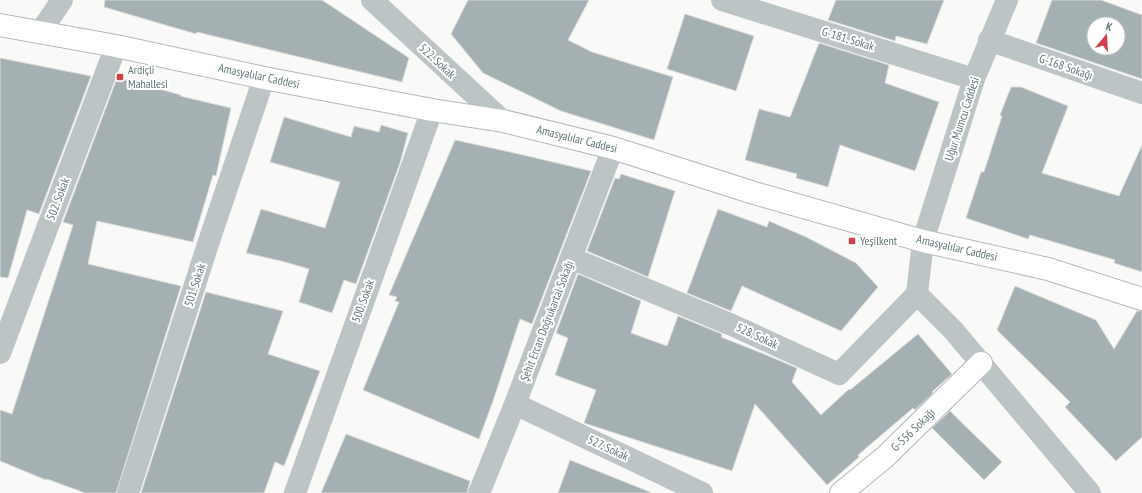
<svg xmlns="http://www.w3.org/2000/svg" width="1142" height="493" font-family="'PT Sans Narrow',sans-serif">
  <rect width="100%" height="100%" fill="#f9f9f8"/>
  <path fill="#a4b0b2" stroke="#dbdbda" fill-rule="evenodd" d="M105 0H322L409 58 402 82 197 32 196 34 104 7Z
    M468 0H589L568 40 592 52 673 77 654 140 561 111 483 73 451 34Z
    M836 0H944L927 44 896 36 895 41 828 20Z
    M1052 0H1101L1142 15V79L1036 43ZM1094 24H1118V48H1094Z
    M685 14 754 36 736 91 667 69Z
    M819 43 889 65 885 83 939 102 915 171 840 145 828 187 796 178 797 174 745 160 759 109 790 117Z
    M0 58 91 76 39 214 27 210 8 278 0 277Z
    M122 79 181 95 180 96 231 108 216 176 213 175 193 242 97 221 88 264 181 286 116 493H85L47 479 46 480 0 461V410L12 414 73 225 63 222 116 81 121 82Z
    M1011 87H1021L1068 106 1042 173 1119 196 1142 145V272L1114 263 1115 260 1030 235 1028 239 966 218 981 172H984L1002 116 1000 115Z
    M284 117 351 137 354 126 379 132 381 125 408 133 400 163 356 284 344 280 332 313 299 302 309 269 285 262 246 253 261 209 325 228 340 182 270 162Z
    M455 140 519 154 591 171 532 324 520 319 493 401 479 439 363 390 399 302 395 301 397 297 389 295Z
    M621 174 675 191 648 277 587 251 615 178 619 179Z
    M718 209 767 227 769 221 806 237 856 263 878 287 841 331 742 286 731 311 687 293Z
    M578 274 641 301 631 333 667 346 678 316 722 334 721 337 764 354 797 368 792 382 821 415 849 389 850 390 918 334 952 374 932 392 933 393 915 410 913 408 858 455 859 457 827 485 755 404 732 471 584 423 596 390 555 375 568 338 556 333Z
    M1015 286 1096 320 1114 349 1137 311H1142V437L1116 461 1065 407 1070 402 997 330Z
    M206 292 283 311 268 354 320 371 284 466 275 462 264 493H141Z
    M950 411 1002 462 984 480 932 428Z
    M346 434 470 481 467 493H321Z
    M570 460 650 492V493H558Z"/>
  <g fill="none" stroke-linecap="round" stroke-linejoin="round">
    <defs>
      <path id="secondary" d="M0 25 116 46 264 78 432 110 503 121 613 148 754 193 923 241 1048 269 1142 299
        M841 493 885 457 981 363"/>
    </defs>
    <use href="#secondary" stroke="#b2babc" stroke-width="24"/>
    <path stroke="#bdc4c5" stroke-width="22" d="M372 0 503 121
      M722 0 974 79
      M1007 0 974 79 923 241 917 294 953 330 1090 493
      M41 31 62 0
      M989 40 1142 93
      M571 258 732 325 839 374 917 294
      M0 353 116 46
      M515 404 702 493
      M128 493 208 244 264 78
      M295 493 432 110
      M479 493 515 404 613 148"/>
    <use href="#secondary" stroke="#fff" stroke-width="22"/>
  </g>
  <g fill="#d0414b" stroke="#fff" stroke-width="1.5">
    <rect x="116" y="73" width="8" height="8" rx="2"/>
    <rect x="848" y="237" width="8" height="8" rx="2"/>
  </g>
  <g text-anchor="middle" stroke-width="4" stroke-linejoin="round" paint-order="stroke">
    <g font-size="12" fill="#637779" stroke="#fff">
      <text transform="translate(848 39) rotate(17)" y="4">G-181. Sokak</text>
      <text transform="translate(437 61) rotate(43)" y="4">522. Sokak</text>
      <text transform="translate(1066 67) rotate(19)" y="4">G-168 Sokağı</text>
      <text transform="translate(259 76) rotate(12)" y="4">Amasyalılar Caddesi</text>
      <text transform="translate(962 119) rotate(-72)" y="4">Uğur Mumcu Caddesi</text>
      <text transform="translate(577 139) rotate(14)" y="4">Amasyalılar Caddesi</text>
      <text transform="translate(58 199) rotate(-69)" y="4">502. Sokak</text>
      <text transform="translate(957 248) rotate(13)" y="4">Amasyalılar Caddesi</text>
      <text transform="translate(195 285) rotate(-72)" y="4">501. Sokak</text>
      <text transform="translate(363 301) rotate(-70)" y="4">500. Sokak</text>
      <text transform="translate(547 321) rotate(-69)" y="4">Şehit Ercan Doğrukartal Sokağı</text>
      <text transform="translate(757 336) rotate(25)" y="4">528. Sokak</text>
      <text transform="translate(913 430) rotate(-44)" y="4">G-556 Sokağı</text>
      <text transform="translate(608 448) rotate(25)" y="4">527. Sokak</text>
    </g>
    <g font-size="12" fill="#637779" stroke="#fff" text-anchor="start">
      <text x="128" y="74">Ardiçli<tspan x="128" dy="14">Mahallesi</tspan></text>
      <text x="860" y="245">Yeşilkent</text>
    </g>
  </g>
  <g transform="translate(1106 36) rotate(18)"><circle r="19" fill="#ffffff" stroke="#c1c9c9"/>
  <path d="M0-3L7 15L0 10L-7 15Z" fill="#d0414b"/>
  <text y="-6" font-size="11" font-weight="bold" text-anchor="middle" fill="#637779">K</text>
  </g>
</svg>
